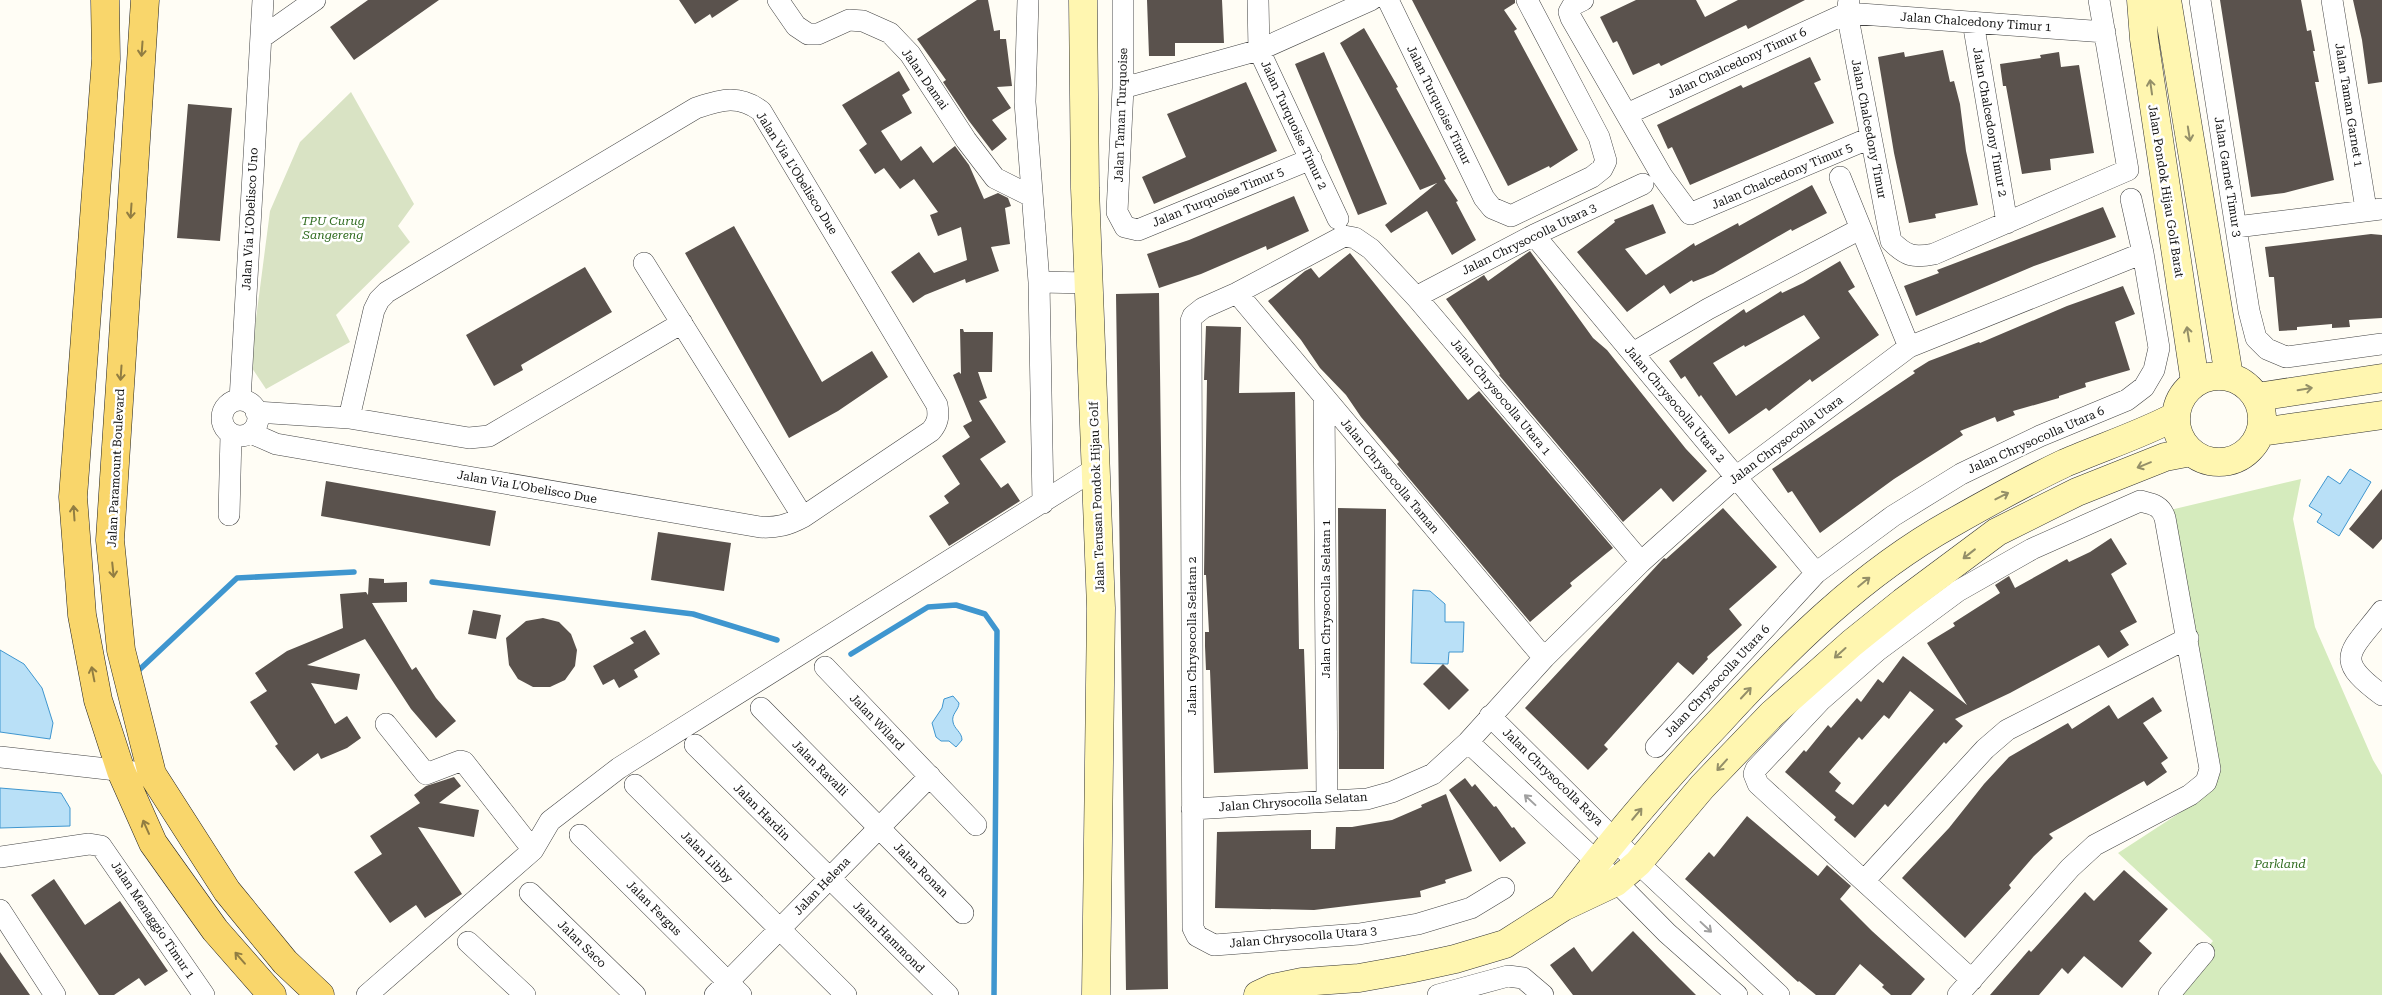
<svg xmlns="http://www.w3.org/2000/svg" width="2382" height="995" font-family="'Roboto Serif',serif">
  <rect width="100%" height="100%" fill="#fffdf5"/>
  <path fill="#d5ebbd" d="M2301 479 2293 519 2315 627 2373 760 2382 775V995H2167L2213 941 2118 853 2201 799 2216 778 2166 511Z"/>
  <path fill="#d9e3c4" d="M351 92 414 204 398 226 410 242 336 315 350 342 266 389 250 365 270 211 300 142Z"/>
  <path fill="#b9e0f7" stroke="#3f96cf" d="M2350 469 2371 482 2339 536 2317 522 2322 514 2309 506 2328 476 2340 484Z
    M1413 590 1430 591 1445 604V622H1464L1463 652H1449L1448 664 1411 663Z
    M0 650 24 664 42 688 53 723 50 739 0 732Z
    M953 696 959 703C959 710 951 714 953 722 954 729 962 732 962 740L956 747 949 741H941L936 737 932 723 942 708 944 699Z
    M0 788 61 793 70 808V826L0 828Z"/>
  <g fill="none" stroke-linecap="round" stroke-linejoin="round">
    <path stroke="#3f96cf" stroke-width="5.5" d="M432 582 693 614 777 640
      M851 654 928 607 956 605 985 614 997 631 994 995
      M138 671 237 578 354 572"/>
  </g>
  <path fill="#5a524d" fill-rule="evenodd" d="M368 0H439L354 60 330 27Z
    M679 0H739L712 18 710 14 695 24Z
    M977 0H988L994 31 1000 30V39H1006L1012 86 997 87 1011 108 992 120 1007 139 992 151 969 121 943 82 946 80 917 39Z
    M1147 0H1222L1224 43H1175V56H1149Z
    M1412 0H1515V3L1504 10 1517 29 1514 31 1578 150 1550 168 1549 166 1508 186Z
    M1636 0H1696L1705 17 1738 0H1805L1748 29 1746 25 1661 66 1659 63 1633 75 1617 41 1613 43 1600 17Z
    M2220 0H2301L2307 31 2311 30 2315 51H2313L2319 82H2315L2334 180 2284 193 2251 197Z
    M2353 0H2382V82L2368 84 2362 40Z
    M1364 28 1398 87 1396 88 1439 166 1446 179 1444 180 1458 201 1456 202 1476 240 1452 255 1427 211 1391 233 1385 225 1437 183 1420 190 1340 43Z
    M1943 50 1950 82 1954 81 1960 104 1966 151 1978 205 1935 214 1936 218 1909 223 1894 153 1878 57 1904 52 1905 57Z
    M1324 52 1387 204 1358 215 1295 64Z
    M2059 52 2061 67 2079 65 2094 153 2050 159 2051 170 2022 174 2006 86H2003L2000 64 2041 58 2040 55Z
    M1810 57 1821 80 1814 83 1834 123 1690 185 1672 147 1668 149 1657 125 1741 85 1743 88Z
    M899 71 910 90 902 95 912 113 881 131 901 161 921 146 933 163 955 146 969 165 984 199 998 193 1008 198 1011 206 1005 208 1010 244 991 247 999 271 966 283 965 279 925 295 913 303 891 272 919 252 934 273 967 260 961 227 938 236 930 215 938 212 914 179 900 189 884 168 875 174 859 150 867 144 842 105Z
    M1246 82 1277 151 1154 204 1142 177 1186 157 1167 114Z
    M188 104 232 108 220 241 177 238Z
    M1812 185 1827 213 1792 231 1791 229 1713 274 1693 282 1692 280 1670 294 1664 285 1627 312 1577 252 1615 222 1614 220 1653 204 1666 233 1625 249 1646 275 1694 243 1695 246 1738 223 1739 226Z
    M1294 196 1309 231 1267 250 1266 246 1201 274 1159 288 1147 254 1189 240Z
    M2103 207 2116 237 2034 266 1916 316 1904 286 1939 273 1937 270Z
    M734 226 822 382 872 351 888 377 838 411 789 438 685 253Z
    M2371 234 2382 235V318L2349 320 2350 327 2332 328V324L2297 327V330L2279 331 2274 277H2269L2265 247Z
    M1530 251 1593 338 1607 350 1686 449 1707 471 1673 502 1661 488 1623 522 1499 375 1500 374 1446 299 1484 275 1488 281Z
    M1350 253 1468 400 1479 391 1613 548 1570 583 1572 586 1530 622 1397 464 1399 462 1361 417 1346 395 1320 368 1301 340 1268 301 1305 271 1311 268 1319 278Z
    M1840 261 1855 287 1848 291 1879 335 1812 382 1810 379 1769 411 1766 408 1729 434 1701 395 1699 397 1685 376 1681 379 1669 361 1744 309 1746 313 1781 291 1782 293 1803 283ZM1804 315 1820 338 1736 396 1713 363 1744 345 1745 347Z
    M585 267 612 312 521 365 523 370 494 386 466 335Z
    M2123 286 2135 314 2115 322 2130 370 2085 383 2086 387 2059 396V398L2013 411 2015 415 1997 422 1995 417 1960 431 1963 435 1894 479 1820 533 1792 491 1788 493 1772 469 1915 373 1913 371 1929 361 1979 342 1980 343 2067 306Z
    M1159 293 1168 989 1126 990 1116 294Z
    M1206 326 1241 327 1239 393 1295 392 1299 649H1304L1308 769 1214 773 1210 670H1206L1205 646V632H1209L1206 575H1204L1207 380H1204Z
    M960 329H963L964 332H993L992 372H978L987 398 979 401 1006 442 980 459 1001 488 1008 483 1020 501 949 546 929 516 949 503 944 496 960 484 942 456 970 437 963 426 972 421 953 375 959 372 961 374Z
    M326 481 496 511 490 546 321 516Z
    M2382 489V539L2373 549 2349 529Z
    M1338 508 1386 509 1384 769H1339Z
    M1723 508 1777 567 1729 609 1742 625 1707 657 1708 659 1693 675 1678 662 1604 745 1608 749 1588 770 1525 708 1662 560 1664 558 1666 559Z
    M658 532 731 543 724 591 651 580Z
    M2111 538 2127 564 2111 574 2137 622 2120 631 2129 645 2108 658 2099 645 2010 693 1955 719 1963 726 1946 744 1944 742 1888 807 1885 804 1855 838 1834 820 1836 817 1785 772 1804 750 1806 752 1828 725 1831 728 1857 698 1861 702 1878 679 1883 683 1903 656 1967 705 1927 643 1955 626 1953 623 2000 593 1995 585 2009 576 2015 588 2067 559 2069 562 2090 552ZM1910 691 1934 710 1853 805 1835 791 1841 783 1829 772 1859 737 1862 740 1884 715 1889 719Z
    M369 578 384 579V583L407 582V602L372 603 412 670 416 667 436 698 456 721 436 738 411 709 365 639 307 665 360 674 357 690 311 683 335 724 347 716 361 738 347 748 321 759 318 753 294 771 275 746 278 744 250 702 267 691 255 673 287 651 343 628 340 594 366 592 368 595Z
    M473 610 501 615 496 639 468 634Z
    M543 618 559 622 571 634 577 650 575 666 565 680 550 687H533L518 679 509 665 506 638 526 621Z
    M645 630 660 654 634 670 638 677 619 688 614 679 603 685 593 666 634 643 630 638Z
    M1443 664 1469 690 1449 710 1423 684Z
    M2153 697 2162 711 2143 723 2168 758 2161 763 2167 772 2147 786 2144 781 2049 834 2053 838 2034 856 2009 885 2011 888 1965 938 1902 878 1949 828 1984 784 2009 757 2068 723 2072 729 2109 705 2118 719Z
    M454 777 461 786 439 803 479 810 474 837 418 827 462 894 425 918 416 905 390 923 354 872 382 854 370 836 420 803 414 795 426 786Z
    M1465 778 1472 787 1475 784 1494 807 1496 806 1512 828 1514 827 1526 843 1500 862 1449 790Z
    M1446 794 1472 871 1445 880 1446 883 1420 891 1421 897 1314 910 1215 908 1217 832 1311 830V849H1335L1336 827H1352L1392 820 1422 807 1421 805Z
    M1747 816 1818 876 1827 865 1851 886 1840 899 1872 931 1925 979 1911 995H1891L1882 987 1884 985 1860 964 1835 995H1816L1799 981 1798 982 1685 879 1709 852 1714 857Z
    M2124 870 2168 909 2139 941 2152 953 2122 988 2084 956 2068 974 2062 968 2039 995H1990L2029 950 2031 952 2085 892 2094 901Z
    M54 879 85 925 120 901 168 971 145 986 139 978 114 995H99L31 895Z
    M1633 931 1667 966 1696 995H1573L1550 965 1574 947 1592 972Z
    M0 952 30 995H0Z"/>
  <g fill="none" stroke-linecap="round" stroke-linejoin="round">
    <defs>
      <path id="street" d="M778 0 796 26 808 34H818L849 20 863 21 890 33 910 54 966 140 995 178 1031 196
        M1028 0 1025 102 1039 282 1043 503
        M1123 0V88L1117 212 1125 227 1138 230 1311 159
        M1258 0 1259 50 1338 219
        M1388 0 1484 198 1492 208 1511 216 1592 177 1602 169 1606 161 1599 137 1527 0
        M1583 0 1573 5 1569 12 1571 18 1662 176 1690 214 1870 138
        M1849 0 1847 13 1891 241C1906 256 1913 258 1934 254L2128 170 2099 0
        M2200 0 2249 311 2256 338 2267 349 2286 357 2382 344
        M2332 0 2366 209
        M1973 22 2007 223
        M261 38 315 0
        M1123 88 1259 50 1371 0
        M1627 114 1847 13 2105 32
        M1840 177 1909 347
        M2236 227 2382 209
        M1534 235 1816 573
        M644 263 803 517
        M1039 282 1089 283
        M1237 293 1544 658
        M1416 297 1534 235 1643 184
        M1633 353 1708 309 1860 229
        M1324 397 1327 801
        M240 400 263 0
        M222 418a18 18 0 1 1 36 0a18 18 0 1 1-36 0Z
        M256 412 349 418 469 438 489 436 682 323
        M251 433 276 444 760 527C777 528 788 525 803 517L931 431C938 423 939 416 937 405L761 111C738 94 721 100 696 108L387 292 379 300 374 310 349 418
        M229 515 231 435
        M2382 611C2350 653 2332 658 2382 695
        M825 667 976 825
        M761 708 963 913
        M1490 716 1638 863 1779 995
        M386 724 426 774 460 761 464 762 533 850
        M1468 742 1596 861 1667 933 1737 995
        M695 745 948 995
        M1656 747 1816 573 1893 516 1961 474 2040 436 2127 400 2144 387 2154 370 2159 348 2143 253 2131 199
        M0 757 134 772
        M635 785 846 995
        M1192 809 1367 799 1392 792 1433 774 1468 742 1544 658 1641 562 1736 477 1909 347 2143 253
        M580 835 741 995
        M0 857 89 844 101 846 204 995
        M1864 881 1985 749 2007 730 2188 638
        M1504 888 1471 908 1418 924 1359 934 1214 945 1197 936 1193 928 1191 321 1193 316 1203 308 1237 293 1344 236 1355 238 1371 249 1416 297 1641 562
        M530 893 635 995
        M0 910 55 995
        M468 942 525 995
        M367 995 533 850 550 821 619 768 1095 469
        M715 995 930 776
        M1438 995 1508 976 1523 978 1543 995
        M1958 995 2070 868 2095 845 2190 795 2206 782 2210 769 2165 518C2161 505 2152 504 2140 501L2032 549 1958 591 1877 651 1821 700 1756 769 1754 774 1758 784 1972 980
        M2169 995 2204 953"/>
      <path id="secondary" d="M1083 0 1085 188 1101 608 1096 995
        M2141 0 2144 39 2195 382
        M2167 0 2229 376
        M2176 419a43 43 0 1 1 86 0a43 43 0 1 1-86 0Z
        M2257 397 2382 378
        M2261 432 2382 415
        M1564 905C1611 841 1664 780 1719 722 1789 646 1861 574 1952 523 1989 502 2027 481 2065 463 2102 447 2140 435 2176 416
        M1258 995 1273 988 1302 982 1359 978 1409 969 1455 959 1505 944 1563 907 1616 882 1638 863 1702 787 1772 714 1852 643 1903 602 1997 532 2077 492 2165 457 2191 452"/>
      <path id="primary" d="M105 0 106 59 73 497 82 615 98 700 121 771 153 843 215 930 272 995
        M145 0 110 540 121 650 152 774 227 891 285 962 320 995"/>
    </defs>
    <use href="#street" stroke="#444" stroke-width="22"/>
    <use href="#secondary" stroke="#333" stroke-width="29"/>
    <use href="#primary" stroke="#222" stroke-width="29"/>
    <use href="#street" stroke="#fff" stroke-width="21"/>
    <use href="#secondary" stroke="#fff6b0" stroke-width="28"/>
    <use href="#primary" stroke="#f9d66b" stroke-width="28"/>
  </g>
  <defs><path id="oneway-shaft" d="M-6 0H5M1.5-3L5.5 0L1.5 3" fill="none" stroke-width="1.6" stroke-linecap="round" stroke-linejoin="round" transform="scale(1.25)"/></defs>
  <g stroke="#917d42">
    <use href="#oneway-shaft" transform="translate(142 49) rotate(94)"/>
    <use href="#oneway-shaft" transform="translate(131 211) rotate(94)"/>
    <use href="#oneway-shaft" transform="translate(121 373) rotate(94)"/>
    <use href="#oneway-shaft" transform="translate(74 513) rotate(-94)"/>
    <use href="#oneway-shaft" transform="translate(113 570) rotate(84)"/>
    <use href="#oneway-shaft" transform="translate(93 674) rotate(-101)"/>
    <use href="#oneway-shaft" transform="translate(146 827) rotate(-114)"/>
    <use href="#oneway-shaft" transform="translate(240 958) rotate(-131)"/>
  </g>
  <g stroke="#948f68">
    <use href="#oneway-shaft" transform="translate(2151 87) rotate(-98)"/>
    <use href="#oneway-shaft" transform="translate(2189 134) rotate(81)"/>
    <use href="#oneway-shaft" transform="translate(2188 334) rotate(-99)"/>
    <use href="#oneway-shaft" transform="translate(2305 389) rotate(-9)"/>
    <use href="#oneway-shaft" transform="translate(2144 465) rotate(158)"/>
    <use href="#oneway-shaft" transform="translate(2002 496) rotate(-27)"/>
    <use href="#oneway-shaft" transform="translate(1969 554) rotate(142)"/>
    <use href="#oneway-shaft" transform="translate(1864 582) rotate(-39)"/>
    <use href="#oneway-shaft" transform="translate(1840 653) rotate(138)"/>
    <use href="#oneway-shaft" transform="translate(1746 693) rotate(-47)"/>
    <use href="#oneway-shaft" transform="translate(1722 765) rotate(132)"/>
    <use href="#oneway-shaft" transform="translate(1637 814) rotate(-50)"/>
  </g>
  <g stroke="#a0a0a0">
    <use href="#oneway-shaft" transform="translate(1530 800) rotate(-137)"/>
    <use href="#oneway-shaft" transform="translate(1706 927) rotate(43)"/>
  </g>
  <g text-anchor="middle" stroke-width="5" stroke-linejoin="round" paint-order="stroke">
    <g font-size="12" fill="#111" stroke="#fff">
      <text transform="translate(1976 22) rotate(4)" y="4">Jalan Chalcedony Timur 1</text>
      <text transform="translate(1737 63) rotate(-25)" y="4">Jalan Chalcedony Timur 6</text>
      <text transform="translate(925 79) rotate(55)" y="4">Jalan Damai</text>
      <text transform="translate(1439 105) rotate(64)" y="4">Jalan Turquoise Timur</text>
      <text transform="translate(2349 105) rotate(81)" y="4">Jalan Taman Garnet 1</text>
      <text transform="translate(1121 115) rotate(-88)" y="4">Jalan Taman Turquoise</text>
      <text transform="translate(1990 122) rotate(80)" y="4">Jalan Chalcedony Timur 2</text>
      <text transform="translate(1294 125) rotate(65)" y="4">Jalan Turquoise Timur 2</text>
      <text transform="translate(1869 129) rotate(79)" y="4">Jalan Chalcedony Timur</text>
      <text transform="translate(797 173) rotate(58)" y="4">Jalan Via L'Obelisco Due</text>
      <text transform="translate(1782 176) rotate(-23)" y="4">Jalan Chalcedony Timur 5</text>
      <text transform="translate(2228 177) rotate(81)" y="4">Jalan Garnet Timur 3</text>
      <text transform="translate(2166 191) rotate(81)" y="4">Jalan Pondok Hijau Golf Barat</text>
      <text transform="translate(1218 197) rotate(-22)" y="4">Jalan Turquoise Timur 5</text>
      <text transform="translate(250 219) rotate(-87)" y="4">Jalan Via L'Obelisco Uno</text>
      <text transform="translate(1529 239) rotate(-26)" y="4">Jalan Chrysocolla Utara 3</text>
      <text transform="translate(1501 397) rotate(50)" y="4">Jalan Chrysocolla Utara 1</text>
      <text transform="translate(1675 404) rotate(50)" y="4">Jalan Chrysocolla Utara 2</text>
      <text transform="translate(1786 440) rotate(-37)" y="4">Jalan Chrysocolla Utara</text>
      <text transform="translate(2036 440) rotate(-24)" y="4">Jalan Chrysocolla Utara 6</text>
      <text transform="translate(116 468) rotate(-87)" y="4">Jalan Paramount Boulevard</text>
      <text transform="translate(1390 476) rotate(50)" y="4">Jalan Chrysocolla Taman</text>
      <text transform="translate(527 487) rotate(10)" y="4">Jalan Via L'Obelisco Due</text>
      <text transform="translate(1097 497) rotate(-92)" y="4">Jalan Terusan Pondok Hijau Golf</text>
      <text transform="translate(1326 599) rotate(-90)" y="4">Jalan Chrysocolla Selatan 1</text>
      <text transform="translate(1192 636) rotate(-90)" y="4">Jalan Chrysocolla Selatan 2</text>
      <text transform="translate(1717 681) rotate(-47)" y="4">Jalan Chrysocolla Utara 6</text>
      <text transform="translate(877 722) rotate(46)" y="4">Jalan Wilard</text>
      <text transform="translate(820 768) rotate(45)" y="4">Jalan Ravalli</text>
      <text transform="translate(1553 777) rotate(44)" y="4">Jalan Chrysocolla Raya</text>
      <text transform="translate(1293 802) rotate(-4)" y="4">Jalan Chrysocolla Selatan</text>
      <text transform="translate(762 812) rotate(45)" y="4">Jalan Hardin</text>
      <text transform="translate(707 857) rotate(45)" y="4">Jalan Libby</text>
      <text transform="translate(921 870) rotate(45)" y="4">Jalan Ronan</text>
      <text transform="translate(822 886) rotate(-46)" y="4">Jalan Helena</text>
      <text transform="translate(654 908) rotate(45)" y="4">Jalan Fergus</text>
      <text transform="translate(153 920) rotate(56)" y="4">Jalan Menaggio Timur 1</text>
      <text transform="translate(889 937) rotate(45)" y="4">Jalan Hammond</text>
      <text transform="translate(1303 937) rotate(-5)" y="4">Jalan Chrysocolla Utara 3</text>
      <text transform="translate(582 944) rotate(44)" y="4">Jalan Saco</text>
    </g>
    <g font-size="12" font-style="italic" fill="#2f6b1f" stroke="#fff">
      <text x="333" y="225">TPU Curug<tspan x="333" dy="14">Sangereng</tspan></text>
      <text x="2280" y="868">Parkland</text>
    </g>
  </g>
</svg>
